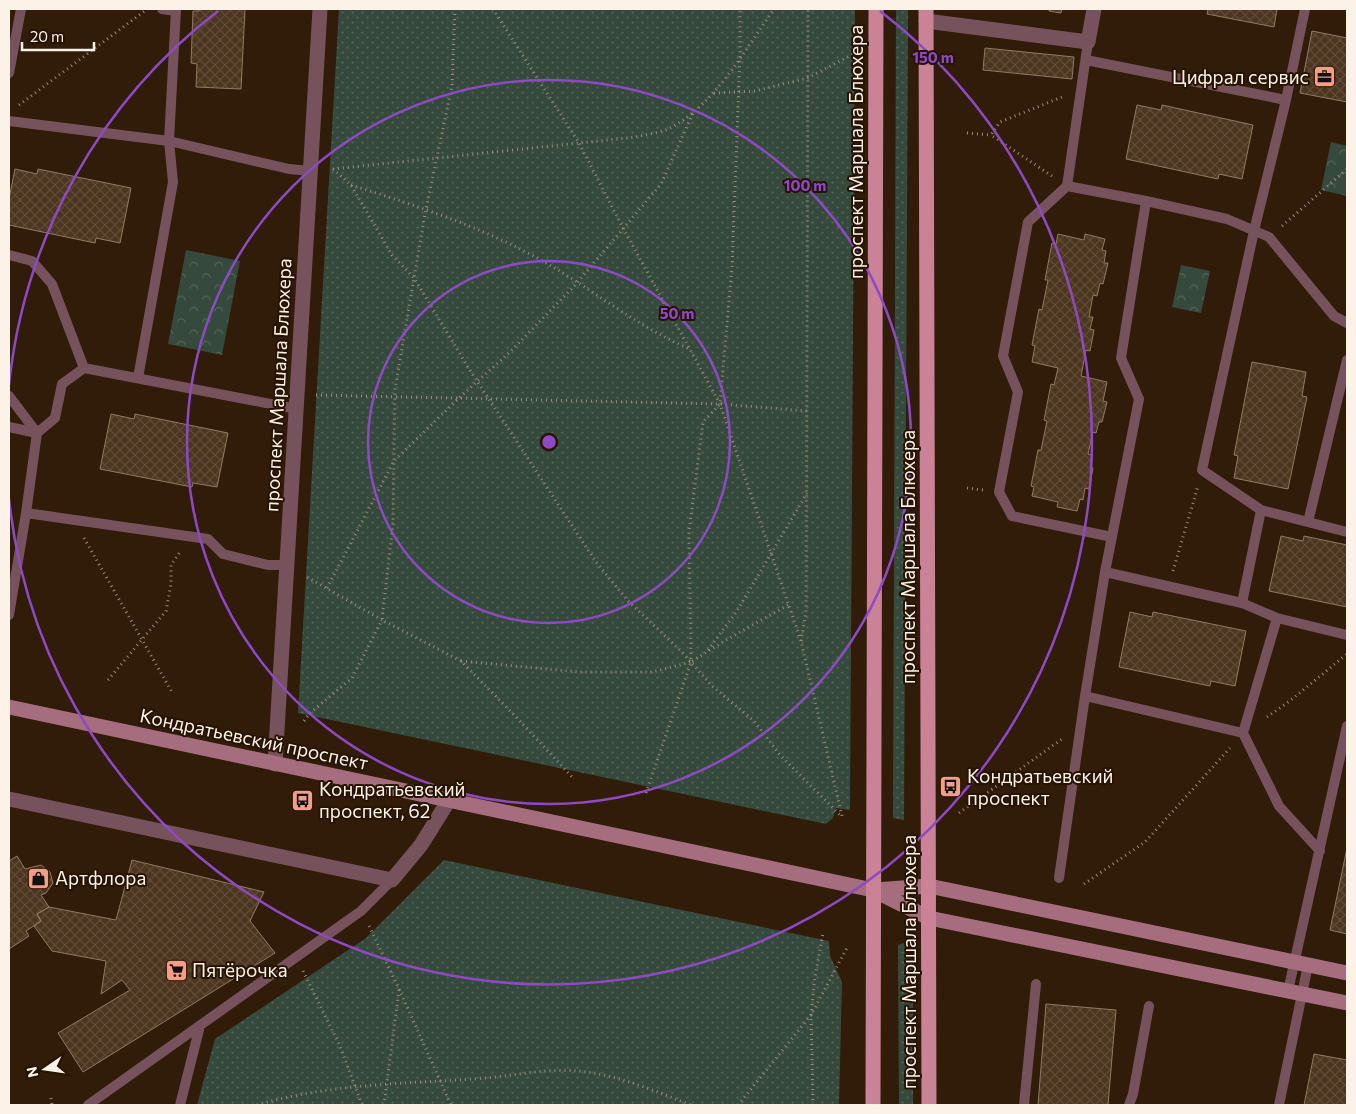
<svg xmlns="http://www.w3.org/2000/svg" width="1356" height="1114" font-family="Commissioner,sans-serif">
  <defs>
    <pattern id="grass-dots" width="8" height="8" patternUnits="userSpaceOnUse" patternTransform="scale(1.25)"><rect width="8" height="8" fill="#354a3c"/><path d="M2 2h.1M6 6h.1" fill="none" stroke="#536558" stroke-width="1.8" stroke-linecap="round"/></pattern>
    <pattern id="forest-crowns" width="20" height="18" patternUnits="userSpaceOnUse" patternTransform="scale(1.25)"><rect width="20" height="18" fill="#354a3c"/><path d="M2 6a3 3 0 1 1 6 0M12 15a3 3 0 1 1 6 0" fill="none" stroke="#536558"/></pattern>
    <pattern id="building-cross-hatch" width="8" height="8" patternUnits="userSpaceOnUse" patternTransform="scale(1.25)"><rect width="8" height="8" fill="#4d3620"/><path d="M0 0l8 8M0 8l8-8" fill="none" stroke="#5f4a36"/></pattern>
  </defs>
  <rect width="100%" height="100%" fill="#301c08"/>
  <path fill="url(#grass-dots)" d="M339 9H855L850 810 836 808 833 818 826 824 298 713Z
    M896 9H908L904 820 893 818Z
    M444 860 829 941 830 956 842 982 839 1105H197L215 1039 366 938Z
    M904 943 909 944 913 950V1105H899L898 945Z"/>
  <path fill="url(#forest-crowns)" d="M1331 142 1347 146V196L1321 190Z
    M186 250 240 261 222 355 168 344Z
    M1181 265 1210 271 1201 313 1172 307Z"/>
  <path fill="url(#building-cross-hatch)" stroke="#927963" d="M199 9H245L241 89 196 87 197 64 191 63 193 11H199Z
    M1050 9H1062L1061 13 1049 11Z
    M1208 9H1277L1274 27 1207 14Z
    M1312 31 1347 38V102L1300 93Z
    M985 48 1074 57 1072 79 983 70Z
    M1137 105 1161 110 1162 105 1253 125 1242 179 1219 174 1218 179 1126 159Z
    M15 169 37 174 38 169 131 188 120 243 96 238 95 243 9 225V199Z
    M1058 234 1084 240 1085 234 1105 239 1102 250 1106 251 1104 263H1108L1103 284 1100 283 1097 296 1093 295 1089 317H1093L1090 329 1094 330 1090 351 1086 350 1081 376 1107 382 1103 401 1107 402 1102 422H1099L1096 433 1093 432 1088 454 1092 455 1090 468H1093L1089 489 1085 488 1083 500 1080 499 1077 511 1057 507 1058 502 1032 496 1034 487 1031 486 1038 450H1041L1047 421 1044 420 1051 384 1054 385 1058 368 1032 362 1035 346 1032 345 1039 309 1042 310 1048 280H1045L1052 243 1056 244Z
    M1252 362 1306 372 1302 396 1307 397 1288 489 1234 478 1238 456 1234 455Z
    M111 414 134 419 135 414 228 433 217 487 193 483 192 487 100 469Z
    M1281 536 1303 541 1304 536 1347 545V607L1269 591Z
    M1130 612 1152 617 1153 612 1246 631 1235 686 1211 681 1210 686 1119 667Z
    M1347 848V934L1330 930Z
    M17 856 25 869 41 865 50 872 53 883 46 893 41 895 49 907 37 914 41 921 26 931 29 936 9 949V861Z
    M132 860 264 892 250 921 275 953 83 1072 58 1033 130 990 122 980 101 994 106 961 52 951 34 926 41 921 37 914 49 907 116 920Z
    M1046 1004 1116 1010 1108 1105H1038Z
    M1314 1054 1347 1060V1105H1304Z"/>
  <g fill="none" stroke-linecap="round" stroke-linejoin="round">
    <path stroke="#9a8b7c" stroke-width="3" stroke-dasharray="1 4" stroke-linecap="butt" d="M455 9 452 86 425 214 395 389 393 524 382 620 461 661 517 718 573 778
      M493 9 579 143 623 228 720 404 801 641 842 816
      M714 93 755 91 808 78 857 52
      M19 105 146 10
      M967 133 991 135
      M333 169 351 185 392 255 414 278 471 372 596 562 628 601 682 652 712 686 754 721 780 755 841 816
      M333 169 636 137C647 134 662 133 672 127 716 103 746 48 774 9
      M1052 176 991 135 1000 122 1062 97
      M351 185C411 204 470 223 526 252 583 281 631 324 690 349
      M1282 226 1347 169
      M316 395 720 404 807 411
      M967 488 983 490
      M84 538 173 694
      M1173 571 1198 486
      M327 588 394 461 459 398 510 352 577 283 661 184 693 113
      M801 641 806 613 808 9
      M708 650 737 611 807 493
      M461 661 580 672H653L691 662 689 531 703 422 720 404 732 266 740 56V9
      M108 680 166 611 171 584V565L180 552
      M1267 717 1291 700 1347 654
      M304 721 310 713 352 678 382 620 305 576
      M646 793 691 662 726 640 788 605
      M959 813 1062 739
      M1084 884 1145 842 1230 748
      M369 926 399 989 451 1105
      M303 971 340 1046 362 1105
      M51 1098 52 1105
      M257 1105C331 1083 408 1084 485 1078 519 1075 552 1067 587 1072 623 1077 657 1092 691 1105
      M384 1105 399 990
      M738 1105 811 1015 848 946
      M813 1105 811 1015 815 977 823 933"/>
    <path stroke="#76525c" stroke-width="10" d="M162 9 176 11
      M1305 9 1286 100 1254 231 1202 470 1261 510 1242 603 1277 618 1347 635
      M1088 42 1067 186 1028 222 1003 356 1018 392 999 492 1012 516 1112 537
      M1086 60 1286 100
      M9 73 21 9
      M9 121 169 141 289 169 310 171
      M1067 186 1146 201 1227 219 1269 237 1334 316 1347 323
      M1146 201 1121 358 1139 399 1105 572 1085 696 1243 733
      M9 255 32 261 52 284 84 368
      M138 378 173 182 169 141 176 9
      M9 396 37 433 26 513 9 615
      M9 427 37 433 55 418 62 384 84 368 297 409
      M1261 510 1347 532
      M26 513 208 539 223 554 268 565H287
      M1308 522 1347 360
      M1105 572 1242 603
      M1277 618 1243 733 1279 806 1320 851
      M1059 878 1085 696
      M1288 991 1347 726
      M88 1105 361 911 392 880
      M180 1105 200 1026
      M1024 1105 1036 984
      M1129 1105 1133 1094 1149 1006
      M1279 1105 1308 965"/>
    <path stroke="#76525c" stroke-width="15" d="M926 21 1088 42 1094 9
      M275 764 320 9
      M9 799 392 880 421 845 449 800"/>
    <path stroke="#a56d7d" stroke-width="15" d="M9 707 873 890 929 918 1347 1003
      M875 890 929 886 1347 973"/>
    <path stroke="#ca8296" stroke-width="15" d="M926 9 929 1105
      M873 1105 876 9"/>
  </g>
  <g fill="none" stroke="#8e4ac5" stroke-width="2.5">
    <circle cx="549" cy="442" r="181"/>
    <circle cx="549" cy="442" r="362"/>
    <path d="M9 385A543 543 0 0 1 218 11M880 11A543 543 0 1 1 9 499"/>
  </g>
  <defs>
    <symbol id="office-square" viewBox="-11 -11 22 22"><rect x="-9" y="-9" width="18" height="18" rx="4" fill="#f49e89" stroke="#261301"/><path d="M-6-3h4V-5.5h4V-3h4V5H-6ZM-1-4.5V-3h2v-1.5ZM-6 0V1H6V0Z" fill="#111"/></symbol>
    <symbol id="bus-square" viewBox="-11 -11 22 22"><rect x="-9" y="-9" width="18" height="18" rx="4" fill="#f49e89" stroke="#261301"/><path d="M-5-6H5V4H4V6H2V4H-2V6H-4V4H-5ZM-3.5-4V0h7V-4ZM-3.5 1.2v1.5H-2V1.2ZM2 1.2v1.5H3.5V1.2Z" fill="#111"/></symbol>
    <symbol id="shop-square" viewBox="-11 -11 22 22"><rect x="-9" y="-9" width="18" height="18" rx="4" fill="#f49e89" stroke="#261301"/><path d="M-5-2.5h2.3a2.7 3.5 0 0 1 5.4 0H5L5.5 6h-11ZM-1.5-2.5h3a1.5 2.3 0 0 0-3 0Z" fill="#111"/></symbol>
    <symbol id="supermarket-square" viewBox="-11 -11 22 22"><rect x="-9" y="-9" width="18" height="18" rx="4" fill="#f49e89" stroke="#261301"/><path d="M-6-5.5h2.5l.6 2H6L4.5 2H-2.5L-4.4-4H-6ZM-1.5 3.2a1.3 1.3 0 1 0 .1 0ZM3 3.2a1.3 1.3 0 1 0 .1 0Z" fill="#111"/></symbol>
  </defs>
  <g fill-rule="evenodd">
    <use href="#office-square" x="1312" y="64" width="25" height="25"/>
    <use href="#bus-square" x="938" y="774" width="25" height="25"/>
    <use href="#bus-square" x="290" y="788" width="25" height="25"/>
    <use href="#shop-square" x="26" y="866" width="25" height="25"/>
    <use href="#supermarket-square" x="164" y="958" width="25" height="25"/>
  </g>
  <g text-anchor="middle" stroke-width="4" stroke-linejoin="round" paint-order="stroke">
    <g font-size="19" fill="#fdf2e8" stroke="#261301" text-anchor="start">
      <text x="1309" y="84" text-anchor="end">Цифрал сервис</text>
      <text x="967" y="783">Кондратьевский<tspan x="967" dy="22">проспект</tspan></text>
      <text x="319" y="796">Кондратьевский<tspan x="319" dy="22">проспект, 62</tspan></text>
      <text x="55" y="885">Артфлора</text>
      <text x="192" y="977">Пятёрочка</text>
    </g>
    <g font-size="19" fill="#fdf2e8" stroke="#261301">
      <text transform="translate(856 152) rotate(-90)" y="7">проспект Маршала Блюхера</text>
      <text transform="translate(278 385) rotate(-87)" y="7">проспект Маршала Блюхера</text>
      <text transform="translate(908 557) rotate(-90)" y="7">проспект Маршала Блюхера</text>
      <text transform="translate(254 739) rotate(12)" y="7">Кондратьевский проспект</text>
      <text transform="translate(909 962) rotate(-90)" y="7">проспект Маршала Блюхера</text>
    </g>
  </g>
  <circle cx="549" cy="442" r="8" fill="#8e4ac5" stroke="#261301" stroke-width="2.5"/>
  <g font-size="15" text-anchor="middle" font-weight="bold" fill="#8e4ac5" stroke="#261301" stroke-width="4" stroke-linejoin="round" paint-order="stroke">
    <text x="933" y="63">150 m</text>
    <text x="805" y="191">100 m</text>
    <text x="677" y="319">50 m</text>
  </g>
  <rect width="1356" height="1114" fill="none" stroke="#fdf2e8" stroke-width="20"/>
  <g transform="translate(45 1069) rotate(257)" stroke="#261301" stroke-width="4" paint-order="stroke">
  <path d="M0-4L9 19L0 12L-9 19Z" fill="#fdf2e8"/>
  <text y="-8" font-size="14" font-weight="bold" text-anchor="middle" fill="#fdf2e8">N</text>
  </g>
  <path d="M22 42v8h72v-8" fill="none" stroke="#fdf2e8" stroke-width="2.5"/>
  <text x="30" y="42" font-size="15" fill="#fdf2e8" stroke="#261301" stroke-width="4" paint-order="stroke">20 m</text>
</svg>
